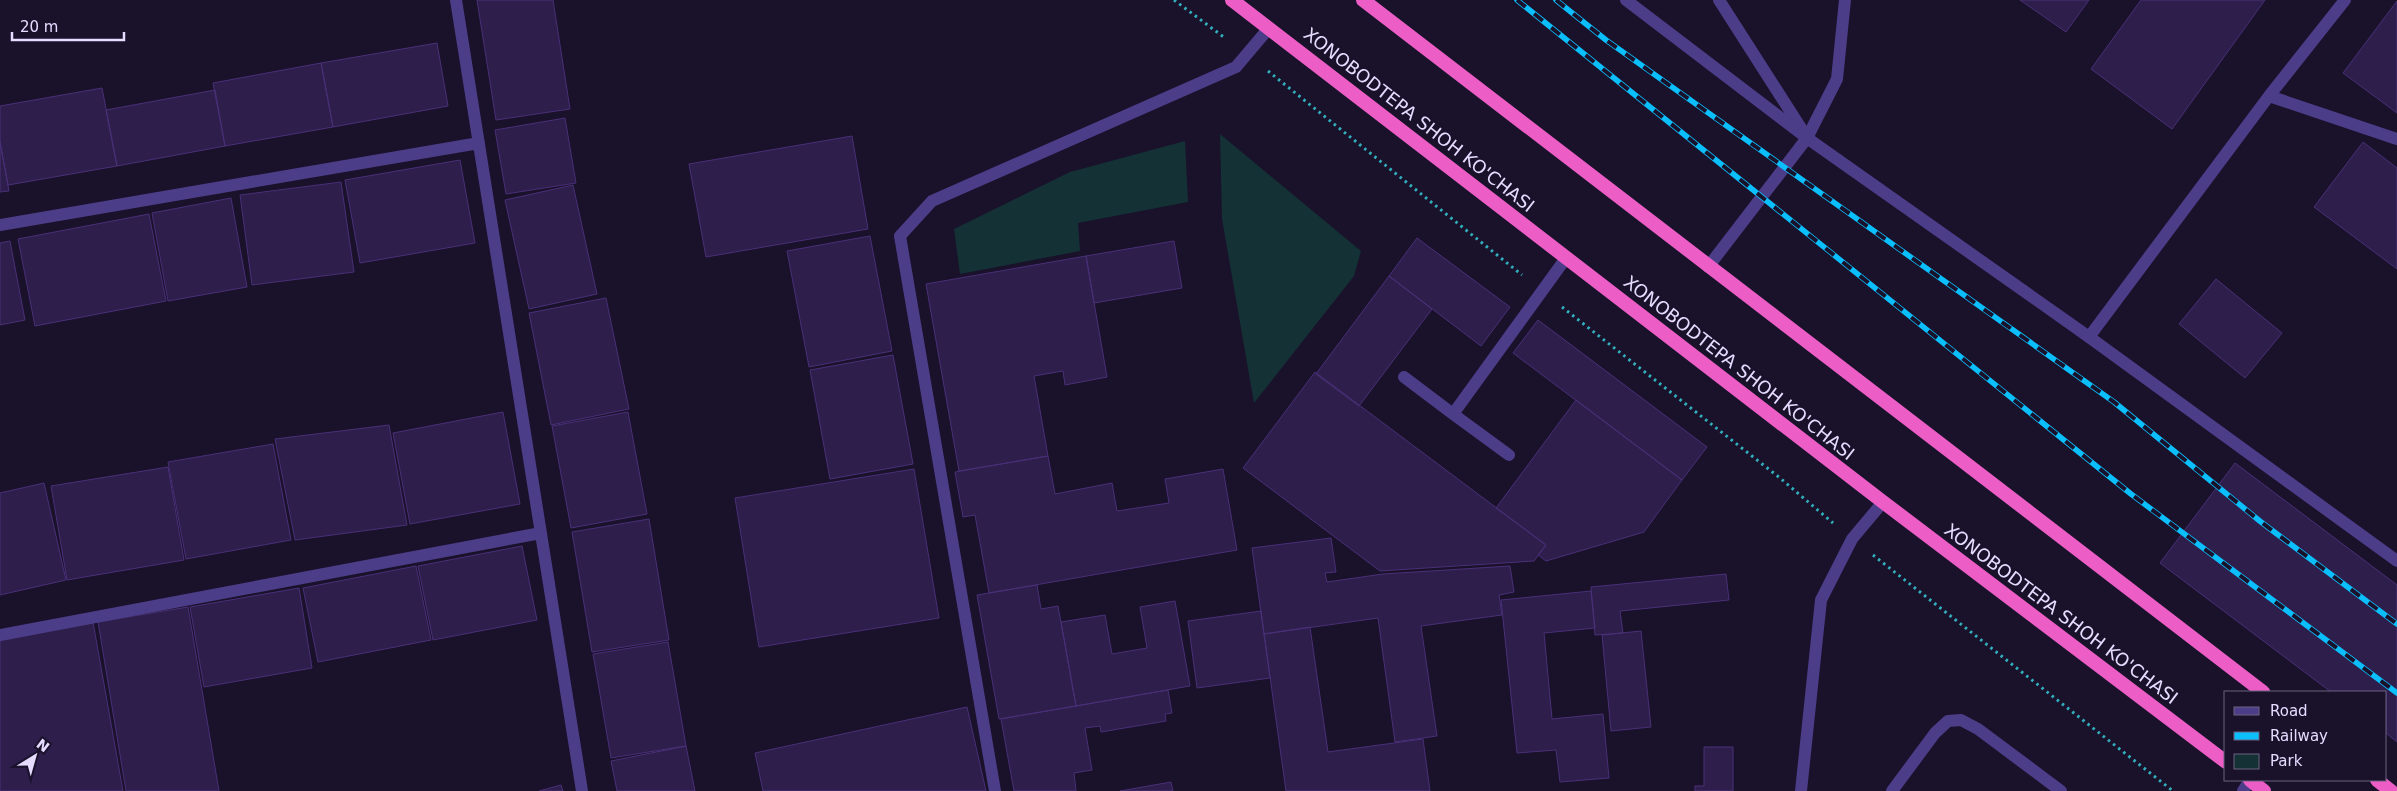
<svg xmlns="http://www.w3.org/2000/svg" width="2397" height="791" font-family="'DejaVu Sans',sans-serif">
  <rect width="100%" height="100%" fill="#1a112b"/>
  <path fill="#143135" d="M1220 134 1361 251 1354 276 1254 403 1222 219Z
    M1185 141 1188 202 1078 223 1080 251 960 274 954 229 1070 172Z"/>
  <path fill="#2e1e4c" stroke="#493077" d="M477 0H553L570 109 496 120Z
    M2020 0H2089L2066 32Z
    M2141 0H2265L2172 129 2091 69Z
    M2397 1V113L2343 73Z
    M437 43 448 106 333 127 321 63Z
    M321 63 333 127 225 146 213 83Z
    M102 88 117 166 8 185 0 142V106Z
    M215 90 225 146 117 166 106 110Z
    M565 118 576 183 506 194 495 130Z
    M852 136 868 229 706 257 689 164Z
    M0 142 9 191 0 192Z
    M2363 142 2397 168V269L2314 207Z
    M460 160 475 243 360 263 345 180Z
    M341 182 354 272 252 285 240 195Z
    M573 185 597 294 529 309 505 200Z
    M231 198 247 287 168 301 152 213Z
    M149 214 166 301 35 326 18 239Z
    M870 236 892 351 809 367 787 251Z
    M1417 238 1510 307 1481 346 1389 276Z
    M10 241 25 320 0 325V243Z
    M1174 241 1182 288 1094 303 1086 256Z
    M1086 256 1107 377 1065 385 1063 371 1034 376 1048 456 959 471 926 284Z
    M1389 276 1432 309 1359 406 1316 374Z
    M2216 279 2282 333 2245 378 2179 324Z
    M606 298 629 409 551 425 529 313Z
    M1538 320 1707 447 1682 480 1513 353Z
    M893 355 913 464 830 479 810 370Z
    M1315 372 1546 545 1534 561 1380 571 1243 468Z
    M1576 400 1682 480 1644 532 1546 561 1538 555 1546 545 1496 508Z
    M503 412 520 504 410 524 393 433Z
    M628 412 647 514 571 528 552 426Z
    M389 425 407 525 295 540 275 439Z
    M273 444 291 540 186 559 168 462Z
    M1048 456 1055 494 1112 483 1117 511 1169 503 1165 479 1223 469 1237 550 989 593 975 515 963 517 955 472Z
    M2235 463 2397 585V742L2386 733V692H2331L2160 563Z
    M168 467 184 560 67 580 51 486Z
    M914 469 939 618 759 647 735 498Z
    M44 483 66 580 0 595V493Z
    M649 519 669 640 592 652 572 532Z
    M1331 538 1336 572 1325 573 1327 582 1383 574 1510 566 1514 592 1499 595 1502 615 1421 626 1437 736 1395 742 1378 618 1264 634 1252 548Z
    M522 546 537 620 433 640 418 566Z
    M416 566 431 640 318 662 303 588Z
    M1726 574 1729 600 1620 611 1623 633 1595 635 1591 587Z
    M1037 585 1041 609 1058 606 1076 706 999 719 977 595Z
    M299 588 312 668 204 687 190 607Z
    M1591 591 1595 628 1544 633 1552 719 1603 714 1609 778 1560 782 1556 750 1517 753 1501 600Z
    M1175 601 1190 686 1076 706 1061 622 1105 615 1112 654 1147 648 1140 607Z
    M188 607 219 791H126L98 622Z
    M1261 611 1270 678 1197 688 1188 621Z
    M93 622 123 791H0V638Z
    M1310 627 1328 752 1423 739 1430 791H1286L1264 634Z
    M1641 631 1651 727 1611 731 1602 635Z
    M668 642 686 746 611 758 593 654Z
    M1168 690 1172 713 1165 714 1166 721 1101 732 1100 726 1085 728 1092 770 1074 773 1076 791H1014L1001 719Z
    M967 707 986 791H763L755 753Z
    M686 746 695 791H617L611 761Z
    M1704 747H1733V791H1695V786H1704Z
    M1171 782 1173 791H1120Z
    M561 785 563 791H539Z"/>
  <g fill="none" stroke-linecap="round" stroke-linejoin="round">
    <path stroke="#32afbc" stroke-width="3" stroke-dasharray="2.5 4" stroke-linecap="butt" d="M1174 0 1225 38
      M1268 71 1522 275
      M1562 307 1780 478 1833 523
      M1873 555 2173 791"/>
    <path stroke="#4c3d89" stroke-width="12" d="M1719 0 1806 136
      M2269 96 2397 139
      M2089 337 2269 96 2345 0
      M1404 377 1453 414
      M1509 455 1453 414 1566 258
      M1892 791 1935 733 1948 721 1961 720 1978 729 2061 791
      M2243 791 2250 780"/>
    <path stroke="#4c3d89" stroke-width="12" d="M456 0 582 791
      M1626 0 1807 138 2089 337 2397 561
      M0 225 479 143
      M0 635 541 533
      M995 791 900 236 932 201 1236 67 1269 28
      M1801 791 1821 600 1852 539 1883 502"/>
    <path stroke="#4c3d89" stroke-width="12" d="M1708 267 1807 138 1837 79 1845 0"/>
    <path stroke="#ec5ec6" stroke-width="14" d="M1232 0 1883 502 2226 762
      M1363 0 2263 692
      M2250 780 2264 791
      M2377 780 2391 791"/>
    <defs>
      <path id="rail" d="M1517 0 2131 494 2397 693
        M1556 0 1606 40 2114 402 2261 522 2397 624"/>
    </defs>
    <use href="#rail" stroke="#0bbffc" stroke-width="5.5"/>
    <use href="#rail" stroke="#1a112b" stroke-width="4" stroke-dasharray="11" stroke-linecap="butt"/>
  </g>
  <g text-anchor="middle" stroke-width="4" stroke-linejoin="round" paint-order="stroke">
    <g font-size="18" fill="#e5dcff" stroke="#1a112b">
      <text transform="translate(1419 120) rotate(38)" y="6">XONOBODTEPA SHOH KO'CHASI</text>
      <text transform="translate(1739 368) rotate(38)" y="6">XONOBODTEPA SHOH KO'CHASI</text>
      <text transform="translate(2061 614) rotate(37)" y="6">XONOBODTEPA SHOH KO'CHASI</text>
    </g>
  </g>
  <rect x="2224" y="691" width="162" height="90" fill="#1a112b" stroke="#6b6280"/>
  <rect x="2234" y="707" width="25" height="8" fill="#4c3d89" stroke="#6b6280"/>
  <text x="2270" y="716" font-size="15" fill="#e5dcff">Road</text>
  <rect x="2234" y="732" width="25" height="8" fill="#0bbffc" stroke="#6b6280"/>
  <text x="2270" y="741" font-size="15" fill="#e5dcff">Railway</text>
  <rect x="2234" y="754" width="25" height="15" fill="#143135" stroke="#6b6280"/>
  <text x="2270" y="766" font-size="15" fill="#e5dcff">Park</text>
  <g transform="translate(35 756) rotate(37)" stroke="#1a112b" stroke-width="4" paint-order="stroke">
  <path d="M0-4L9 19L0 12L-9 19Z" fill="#e5dcff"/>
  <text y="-8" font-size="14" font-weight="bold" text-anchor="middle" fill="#e5dcff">N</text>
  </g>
  <path d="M12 32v8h112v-8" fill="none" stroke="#e5dcff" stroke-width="2.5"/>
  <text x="20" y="32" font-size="15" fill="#e5dcff" stroke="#1a112b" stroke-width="4" paint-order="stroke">20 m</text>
</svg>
